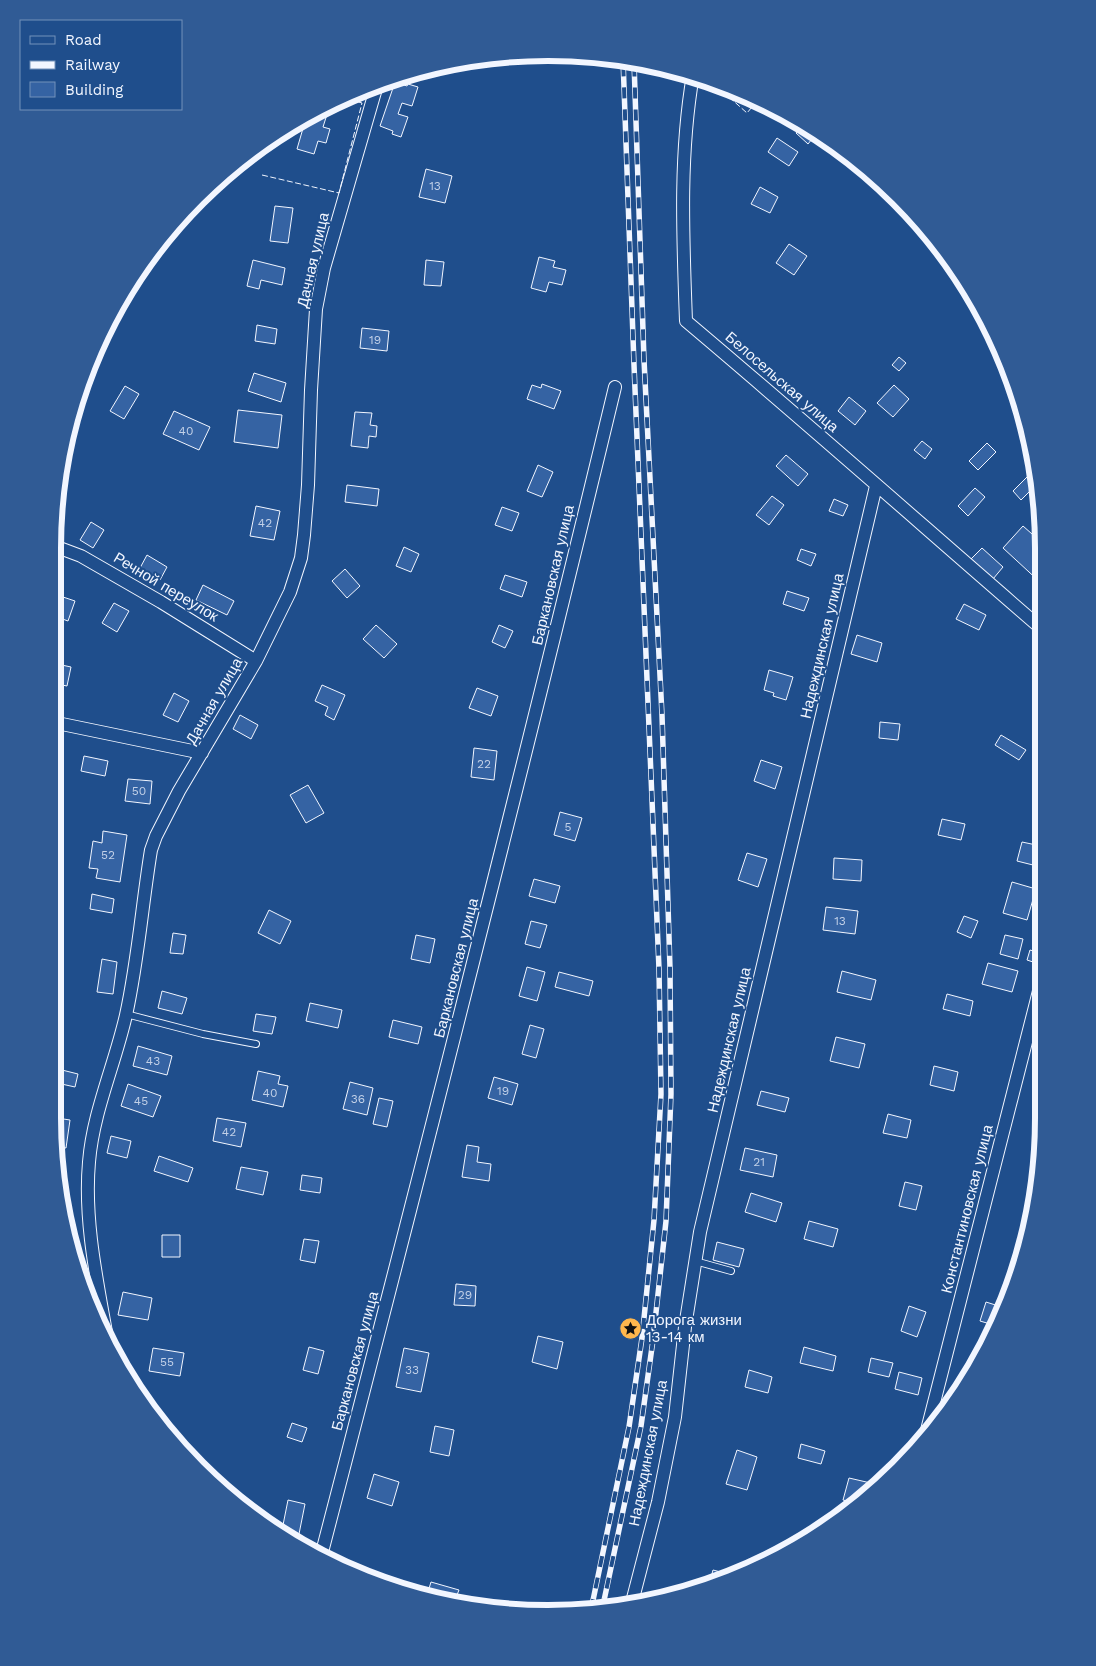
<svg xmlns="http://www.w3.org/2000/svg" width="1096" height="1666" font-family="'Work Sans',sans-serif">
  <rect width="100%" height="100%" fill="#1f4e8c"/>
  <path fill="#3563a3" stroke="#f2f6ff" d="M395 82 407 86 408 84 418 87 412 106 402 103 398 114 408 117 401 137 392 134 393 131 380 126Z
    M323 107 329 108 323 127 330 129 326 143 318 141 314 154 297 149 306 118Z
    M803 124 816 134 808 144 796 133Z
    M777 138 798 152 789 166 768 152Z
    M426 169 452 176 445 203 419 197Z
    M760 187 778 197 770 213 751 204Z
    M275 206 293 208 288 243 270 241Z
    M917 220 930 235 928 237 913 224Z
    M789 244 807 256 794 275 776 263Z
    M539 257 555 261 553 267 566 270 562 285 549 282 546 292 531 288Z
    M253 260 285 268 282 285 261 280 259 289 247 286Z
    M426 260 444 262 441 286 424 285Z
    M257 325 277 329 275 344 255 341Z
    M362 328 389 331 387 351 360 348Z
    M899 357 906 363 899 371 892 365Z
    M254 373 286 383 281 402 248 391Z
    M542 384 561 391 554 409 527 399 532 385 541 388Z
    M894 385 909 399 893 417 877 403Z
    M125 386 139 394 124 419 110 411Z
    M849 397 866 411 855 425 838 411Z
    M238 410 282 415 278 448 234 442Z
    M174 411 210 427 199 450 163 434Z
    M355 412 372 413 370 425 377 426 376 437 369 436 368 448 351 446Z
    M922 441 932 449 925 459 914 450Z
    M987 443 996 452 978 470 969 461Z
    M786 455 808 474 798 486 776 466Z
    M538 465 553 472 542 497 527 491Z
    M1032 472 1036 476 1037 484 1021 500 1013 491Z
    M347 485 379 489 377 506 345 502Z
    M975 488 985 497 968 516 958 506Z
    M772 496 784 505 769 525 756 515Z
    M834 499 848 505 843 516 829 511Z
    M256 506 280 511 274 540 250 536Z
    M502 507 519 513 512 531 495 525Z
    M91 522 104 530 93 548 80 540Z
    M1023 526 1041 542 1042 540V584L1003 548Z
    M404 547 419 554 411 572 396 566Z
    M982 548 1003 567 993 579 971 559Z
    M801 549 816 554 811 566 797 560Z
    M147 555 167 567 160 580 140 568Z
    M345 569 360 586 347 598 332 581Z
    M505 575 527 582 522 597 500 589Z
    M203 585 234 601 227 615 196 600Z
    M787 591 809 598 804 611 783 604Z
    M57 595 75 601 68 621 57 617Z
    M114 603 129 611 117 632 102 623Z
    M964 604 986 615 979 630 956 619Z
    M376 625 397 644 384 658 363 639Z
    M499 625 513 631 505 648 492 642Z
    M857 635 882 643 877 662 851 654Z
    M57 664 71 667 67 686 57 684Z
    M769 670 793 677 786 700 773 696 774 693 764 690Z
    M322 685 345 695 334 720 325 715 328 707 315 701Z
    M477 688 498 696 491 716 469 708Z
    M174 693 189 701 178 722 163 715Z
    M240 715 258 725 251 739 233 729Z
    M880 722 900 724 898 740 879 738Z
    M1001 735 1026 750 1019 760 995 745Z
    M474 748 497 751 494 780 471 777Z
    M84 756 108 761 105 776 81 771Z
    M761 760 782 767 775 789 754 781Z
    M128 779 152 781 150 804 125 801Z
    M308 785 324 813 306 823 290 795Z
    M1041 801V822L1033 818Z
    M560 812 582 818 575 841 554 835Z
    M942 819 965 824 961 840 938 835Z
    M103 831 127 835 120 882 96 878 98 869 89 868 93 841 102 843Z
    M1022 842 1041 846V867L1017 861Z
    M747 853 767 859 758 887 738 880Z
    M834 858 862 860 861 881 833 879Z
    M534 879 560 886 555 903 529 896Z
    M1012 882 1036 889 1027 920 1003 913Z
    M92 894 114 899 112 913 90 909Z
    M826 907 858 911 855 934 823 930Z
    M269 910 291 921 280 944 258 933Z
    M964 916 978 921 971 938 957 932Z
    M531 921 547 925 540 948 525 944Z
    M173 933 186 935 183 954 170 953Z
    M416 935 435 939 430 963 411 959Z
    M1005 935 1023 939 1018 959 1000 954Z
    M1030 950 1040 953 1036 963 1027 960Z
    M102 959 117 962 113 994 97 992Z
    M988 963 1018 971 1012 992 982 984Z
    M527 967 545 972 537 1001 519 996Z
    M842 971 876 980 871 1000 837 992Z
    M559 972 593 981 589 996 555 987Z
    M162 991 187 998 182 1014 158 1008Z
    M947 994 973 1001 970 1016 943 1009Z
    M310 1003 342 1010 338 1028 306 1021Z
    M256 1014 276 1017 272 1034 253 1031Z
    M393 1020 422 1027 418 1044 389 1037Z
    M530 1025 544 1029 536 1058 522 1054Z
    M836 1037 865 1044 859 1068 830 1061Z
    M138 1046 172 1056 167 1075 133 1066Z
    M934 1066 958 1072 954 1091 930 1085Z
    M58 1069 78 1074 75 1087 57 1083Z
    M258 1071 280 1076 278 1084 288 1086 283 1107 252 1100Z
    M494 1077 518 1084 512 1105 488 1098Z
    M350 1082 373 1088 367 1115 343 1109Z
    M128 1084 161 1096 153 1117 121 1106Z
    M761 1091 789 1098 785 1112 757 1105Z
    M379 1098 393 1101 387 1127 373 1124Z
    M888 1114 911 1120 907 1138 883 1133Z
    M57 1118 70 1120 66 1148 57 1147Z
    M217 1118 246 1123 241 1147 213 1141Z
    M111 1136 131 1141 127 1158 107 1153Z
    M467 1145 479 1147 477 1162 491 1164 489 1181 462 1177Z
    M745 1148 777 1155 773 1177 740 1170Z
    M159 1156 193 1168 188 1182 154 1171Z
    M241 1167 268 1172 263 1195 236 1189Z
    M302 1175 322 1178 320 1193 300 1190Z
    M905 1182 922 1186 916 1210 899 1206Z
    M751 1193 782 1203 776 1222 745 1212Z
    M809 1221 838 1229 833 1247 804 1239Z
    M162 1235H180V1257H162Z
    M304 1239 319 1241 315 1263 300 1260Z
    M717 1242 744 1249 739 1267 713 1260Z
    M456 1284 476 1286 475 1306 454 1305Z
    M123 1292 152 1298 148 1320 118 1315Z
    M986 1302 1005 1308 997 1326 980 1321Z
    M909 1306 926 1312 917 1337 901 1331Z
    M538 1336 563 1342 557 1369 532 1362Z
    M309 1347 324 1351 318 1374 303 1370Z
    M804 1347 836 1356 833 1371 800 1363Z
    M153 1348 184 1353 180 1376 149 1371Z
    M404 1348 429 1353 421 1392 396 1387Z
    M871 1358 893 1363 889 1377 868 1372Z
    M749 1370 772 1377 768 1393 745 1387Z
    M899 1372 922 1378 918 1395 895 1389Z
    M292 1423 307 1428 302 1442 287 1437Z
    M435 1426 454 1430 449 1456 430 1452Z
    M801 1444 825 1451 821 1464 798 1458Z
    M737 1450 757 1457 747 1490 726 1484Z
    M374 1474 399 1482 392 1506 367 1498Z
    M849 1478 875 1484 854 1503 843 1500Z
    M288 1500 305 1504 299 1534 282 1530Z
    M713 1570 736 1576 709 1585Z
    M431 1582 459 1590 455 1600 427 1595Z"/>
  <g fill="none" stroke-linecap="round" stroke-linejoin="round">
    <defs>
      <path id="lane" d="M126 1014 203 1034 256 1044
        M695 1261 731 1271"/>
      <path id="street" d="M693 75C679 156 683 239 686 321 806 422 923 526 1042 629
        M57 547 81 556 161 602 256 661
        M57 723 202 753
        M106 1332C96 1276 84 1218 89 1162 93 1112 115 1064 126 1015 138 961 142 905 151 850L156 836 179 791 256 661 290 592 301 558 304 535 308 485 311 390 316 309 324 268 377 85
        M925 1438 1040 987
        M321 1556C422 1167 521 778 615 387
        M631 1606 658 1502 675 1417 685 1327 700 1232 876 486"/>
    </defs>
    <use href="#lane" stroke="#f2f6ff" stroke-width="8"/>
    <use href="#street" stroke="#f2f6ff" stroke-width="14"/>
    <use href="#lane" stroke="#1f4e8c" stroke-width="6"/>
    <use href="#street" stroke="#1f4e8c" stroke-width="12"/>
    <defs>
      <path id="rail" d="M591 1610 629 1427 642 1338 654 1220 661 1094 659 969 634 365 623 59
        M602 1610 641 1426 653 1340 666 1221 671 1094 670 968 662 715 644 360 634 62"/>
    </defs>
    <use href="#rail" stroke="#f2f6ff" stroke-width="5.5"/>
    <use href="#rail" stroke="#1f4e8c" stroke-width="4" stroke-dasharray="11" stroke-linecap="butt"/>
    <path stroke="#f2f6ff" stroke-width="1" stroke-dasharray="6 2.5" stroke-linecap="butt" d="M710 80 747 113 757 101
      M262 175 339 193 362 103 345 98"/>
  </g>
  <defs>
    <symbol id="sight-disc" viewBox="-11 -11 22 22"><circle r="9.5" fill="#ffb74d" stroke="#1f4e8c"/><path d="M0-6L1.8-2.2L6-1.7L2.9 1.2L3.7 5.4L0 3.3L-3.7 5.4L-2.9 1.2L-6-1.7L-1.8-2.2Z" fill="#111"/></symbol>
  </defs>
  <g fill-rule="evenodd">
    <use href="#sight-disc" x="618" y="1316" width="25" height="25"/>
  </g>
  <g text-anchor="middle" stroke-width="4" stroke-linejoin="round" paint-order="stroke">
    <g font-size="12" fill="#c3d1e8">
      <text x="435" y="190">13</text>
      <text x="375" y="344">19</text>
      <text x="186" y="435">40</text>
      <text x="265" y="527">42</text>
      <text x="484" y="768">22</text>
      <text x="139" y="795">50</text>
      <text x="568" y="831">5</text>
      <text x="108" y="859">52</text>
      <text x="840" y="925">13</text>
      <text x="153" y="1065">43</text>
      <text x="503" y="1095">19</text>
      <text x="270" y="1097">40</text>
      <text x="358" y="1103">36</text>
      <text x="141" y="1105">45</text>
      <text x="229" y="1136">42</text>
      <text x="759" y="1166">21</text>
      <text x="465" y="1299">29</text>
      <text x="167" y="1366">55</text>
      <text x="412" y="1374">33</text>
    </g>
    <g font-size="15" fill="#f2f6ff" stroke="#1f4e8c">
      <text transform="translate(313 260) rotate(-77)" y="5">Дачная улица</text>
      <text transform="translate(782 382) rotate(41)" y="5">Белосельская улица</text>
      <text transform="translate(553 575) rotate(-77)" y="5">Баркановская улица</text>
      <text transform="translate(166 587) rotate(31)" y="5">Речной переулок</text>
      <text transform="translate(822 646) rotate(-77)" y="5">Надеждинская улица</text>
      <text transform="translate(214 701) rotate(-60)" y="5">Дачная улица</text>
      <text transform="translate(456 968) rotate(-76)" y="5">Баркановская улица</text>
      <text transform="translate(729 1040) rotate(-77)" y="5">Надеждинская улица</text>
      <text transform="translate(967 1209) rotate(-76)" y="5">Константиновская улица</text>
      <text transform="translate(355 1361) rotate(-75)" y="5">Баркановская улица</text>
      <text transform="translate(648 1453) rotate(-79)" y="5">Надеждинская улица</text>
    </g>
    <g font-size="15" fill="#f2f6ff" stroke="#1f4e8c" text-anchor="start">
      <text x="646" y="1325">Дорога жизни<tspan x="646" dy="17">13-14 км</tspan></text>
    </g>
  </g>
  <path d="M0 0H1096V1666H0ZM548 61H548A487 487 0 0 1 1035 548V1118A487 487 0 0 1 548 1605H548A487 487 0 0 1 61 1118V548A487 487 0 0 1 548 61Z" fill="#305b95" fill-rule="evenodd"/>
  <path fill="none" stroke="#f2f6ff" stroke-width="6" d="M548 61H548A487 487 0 0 1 1035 548V1118A487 487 0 0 1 548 1605H548A487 487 0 0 1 61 1118V548A487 487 0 0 1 548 61Z"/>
  <rect x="20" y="20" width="162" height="90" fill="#1f4e8c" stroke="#7391ba"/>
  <rect x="30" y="36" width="25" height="8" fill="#1f4e8c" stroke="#7391ba"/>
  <text x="65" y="45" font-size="15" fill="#f2f6ff">Road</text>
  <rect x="30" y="61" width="25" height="8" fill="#f2f6ff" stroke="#7391ba"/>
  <text x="65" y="70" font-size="15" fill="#f2f6ff">Railway</text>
  <rect x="30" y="82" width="25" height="15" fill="#3563a3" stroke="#7391ba"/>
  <text x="65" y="95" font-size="15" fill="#f2f6ff">Building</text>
</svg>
